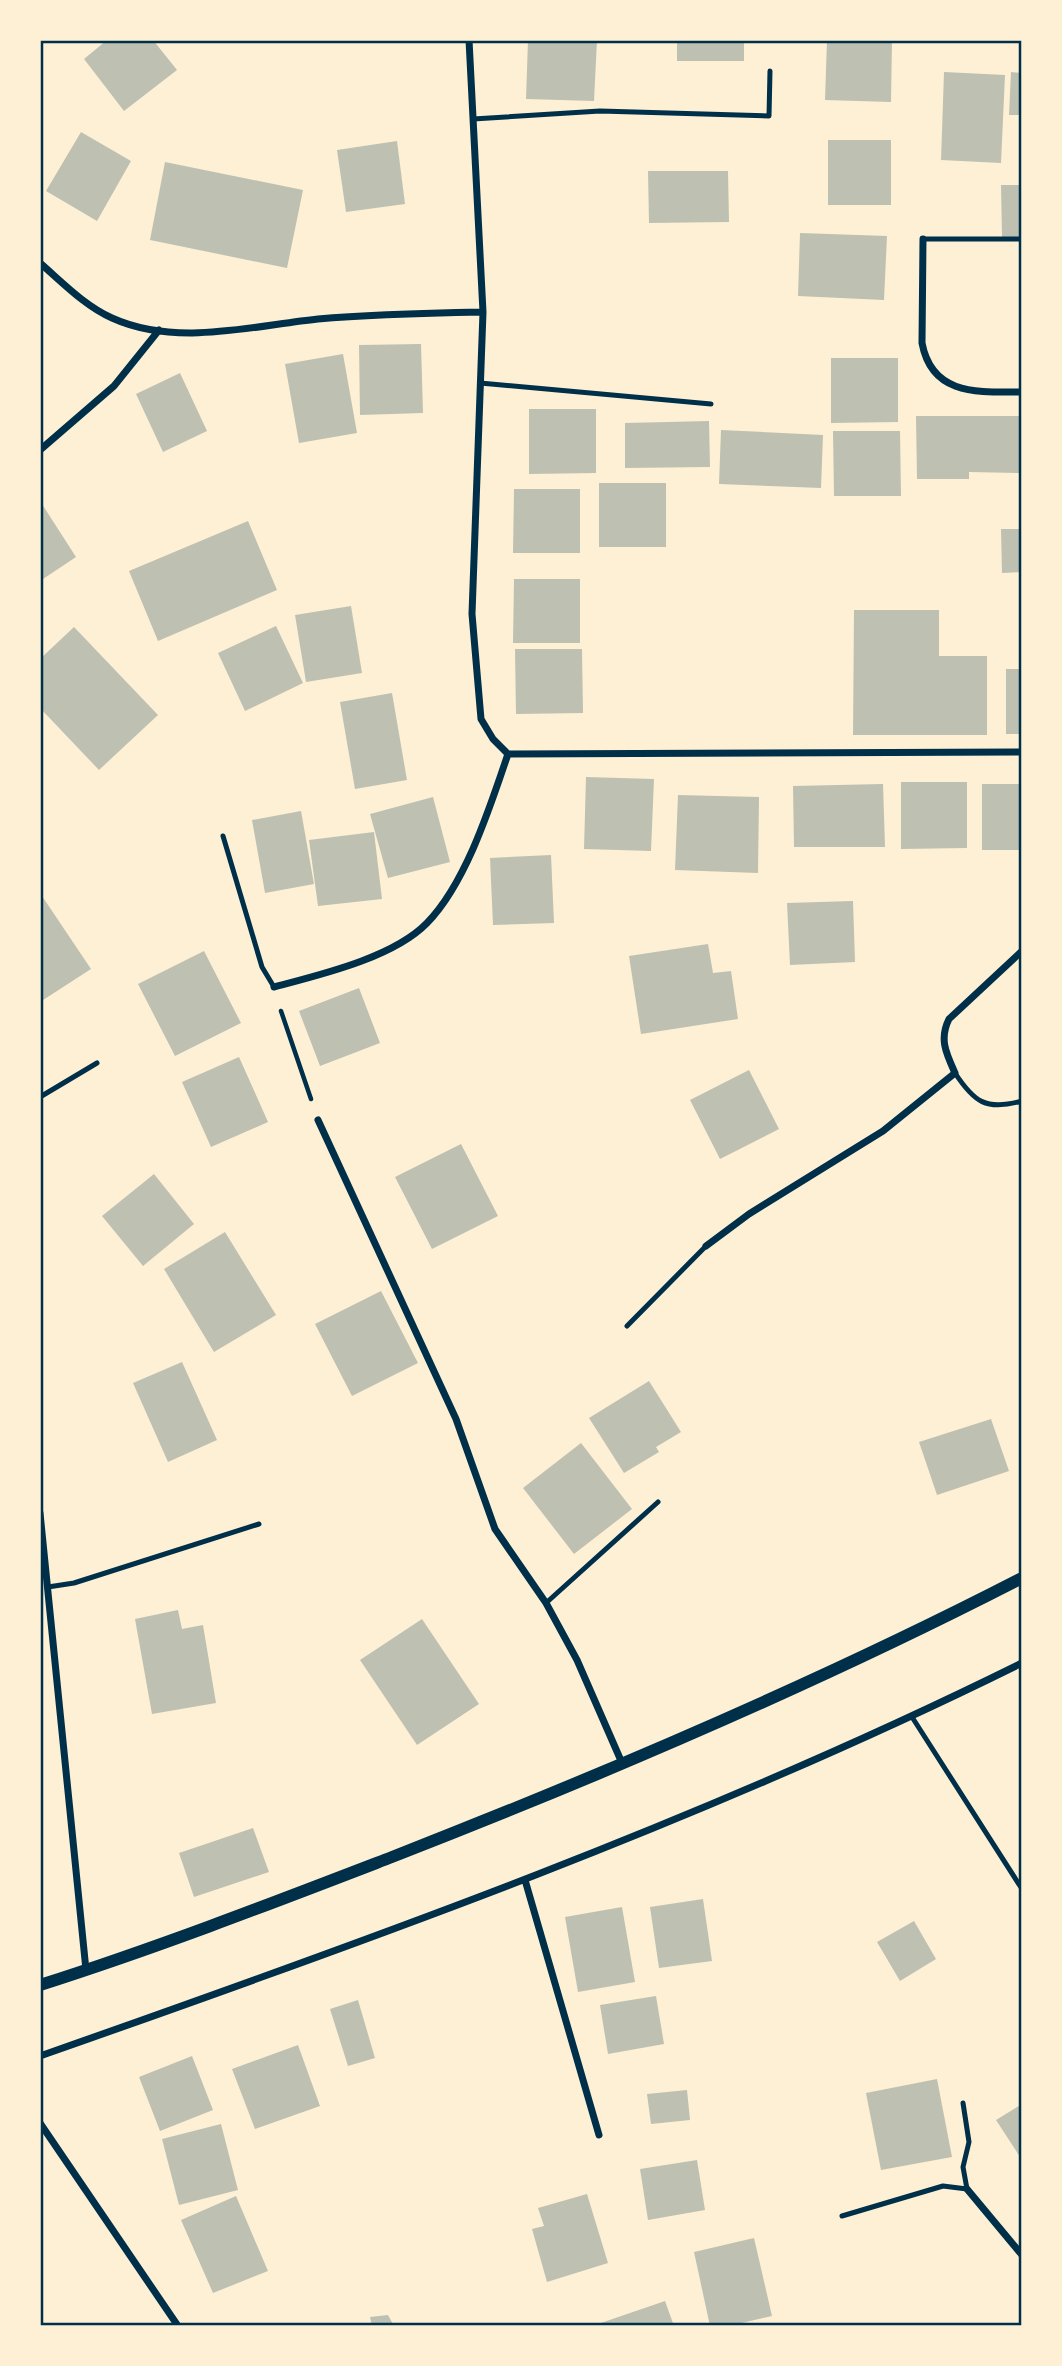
<svg xmlns="http://www.w3.org/2000/svg" width="1062" height="2366" font-family="'Varela Round',sans-serif">
  <rect width="100%" height="100%" fill="#fdf0d5"/>
  <path fill="#bec0b2" d="M107 40H153L177 70 124 111 84 59Z
    M528 40H597L594 101 526 99Z
    M677 40H744V61H677Z
    M827 40H892L891 102 825 100Z
    M944 72 1005 75 1001 163 941 160Z
    M1011 72 1022 73V115H1009Z
    M81 132 131 161 97 221 46 191Z
    M828 140H891V205H828Z
    M397 141 405 204 346 212 337 150Z
    M165 162 303 190 287 268 150 240Z
    M648 171H728L729 222 649 223Z
    M1001 185H1022V237H1002Z
    M800 233 887 236 884 300 798 296Z
    M421 344 423 413 360 415 359 345Z
    M343 354 357 433 299 443 285 364Z
    M831 358H898V422L831 423Z
    M180 373 207 431 163 452 136 394Z
    M529 409H596V473L529 474Z
    M916 416H1022V473L969 472V479H917Z
    M709 421 710 467 625 468V423Z
    M721 430 823 435 821 488 719 484Z
    M833 431H900L901 496H834Z
    M599 483H666V547H599Z
    M514 489H580V553H513Z
    M40 501 76 557 40 581Z
    M248 521 277 590 158 641 129 571Z
    M1001 529H1022V572L1002 573Z
    M514 579H580V643H513Z
    M351 606 362 673 306 682 295 615Z
    M854 610H939V656H987V735H853Z
    M276 626 303 683 245 711 218 653Z
    M74 627 158 715 99 770 40 708V659Z
    M515 649H582L583 713 516 714Z
    M1006 669H1022V734H1006Z
    M392 693 407 780 355 789 340 702Z
    M586 777 654 779 651 851 584 849Z
    M901 782H967V848L901 849Z
    M883 784 885 847H794L793 786Z
    M982 784H1022V850H982Z
    M678 795 759 797 758 873 675 870Z
    M433 797 450 862 388 878 370 814Z
    M301 811 314 884 265 893 252 820Z
    M374 832 382 899 318 906 309 840Z
    M551 855 554 923 493 925 490 858Z
    M40 893 91 969 40 1002Z
    M853 901 855 962 790 965 787 903Z
    M708 944 713 973 731 971 738 1019 641 1034 629 956Z
    M204 951 241 1023 175 1056 138 984Z
    M359 988 380 1043 320 1066 299 1011Z
    M239 1057 268 1122 211 1147 182 1082Z
    M749 1070 779 1129 720 1159 690 1100Z
    M461 1144 498 1216 432 1249 395 1177Z
    M154 1174 194 1224 143 1266 102 1216Z
    M225 1232 276 1315 214 1352 164 1269Z
    M381 1291 418 1363 352 1396 315 1324Z
    M182 1362 217 1440 168 1462 133 1383Z
    M649 1381 681 1432 656 1447 659 1452 624 1473 589 1418Z
    M991 1419 1009 1471 937 1495 919 1442Z
    M581 1443 632 1509 574 1554 523 1488Z
    M178 1610 182 1629 203 1625 216 1703 152 1714 135 1619Z
    M422 1619 479 1704 417 1745 360 1660Z
    M253 1828 269 1872 194 1897 179 1853Z
    M703 1899 712 1961 659 1968 650 1907Z
    M622 1907 635 1982 578 1992 565 1917Z
    M914 1921 936 1959 900 1981 877 1942Z
    M656 1996 664 2044 608 2054 600 2005Z
    M358 2000 375 2058 348 2066 330 2009Z
    M298 2045 320 2106 255 2129 232 2069Z
    M192 2056 213 2110 160 2131 139 2077Z
    M937 2079 952 2157 881 2170 866 2093Z
    M687 2090 690 2120 651 2124 647 2094Z
    M1022 2104V2160L996 2120Z
    M221 2124 238 2190 179 2205 162 2139Z
    M697 2160 705 2210 648 2220 640 2169Z
    M587 2194 608 2263 547 2282 532 2229 544 2226 538 2208Z
    M236 2196 268 2271 213 2293 181 2220Z
    M754 2238 772 2316 729 2326H710L694 2252Z
    M665 2301 674 2326H595V2325Z
    M388 2315 394 2326H372L370 2317Z"/>
  <g fill="none" stroke-linecap="round" stroke-linejoin="round">
    <path stroke="#003049" stroke-width="4.5" d="M281 1011 311 1099"/>
    <path stroke="#003049" stroke-width="5" d="M473 119 600 111 769 116 770 71
      M923 239H1022
      M480 383 711 404
      M223 836 262 967 274 987
      M955 1073C974 1102 986 1111 1022 1101
      M40 1097 97 1063
      M627 1326 706 1246
      M48 1587 74 1583 259 1524
      M546 1603 658 1502
      M912 1717 1022 1889
      M842 2216 943 2186 967 2189 963 2167 969 2142 963 2103"/>
    <path stroke="#003049" stroke-width="7" d="M469 40 483 312 472 614 481 719 493 739 508 754 1022 752
      M923 239 922 343C932 396 978 392 1022 392
      M40 263C63 283 85 306 112 318 176 347 252 326 318 319 373 314 428 313 483 312
      M40 450 114 386 159 330
      M274 987C319 975 393 958 427 923 466 883 490 807 508 754
      M318 1120 456 1419 495 1529 546 1603 577 1660 622 1763
      M706 1246 749 1214 883 1131 955 1073C946 1053 939 1039 949 1019L1022 951
      M40 1513 86 1970
      M525 1880 599 2135
      M40 2056C373 1939 705 1820 1022 1663
      M40 2123 178 2326
      M967 2189 1022 2255"/>
    <path stroke="#003049" stroke-width="12" d="M40 1985C159 1947 275 1902 392 1857 605 1774 818 1683 1022 1578"/>
  </g>
  <rect width="1062" height="2366" fill="none" stroke="#fdf0d5" stroke-width="84"/>
  <rect x="42" y="42" width="978" height="2282" fill="none" stroke="#003049" stroke-width="2.5"/>
</svg>
